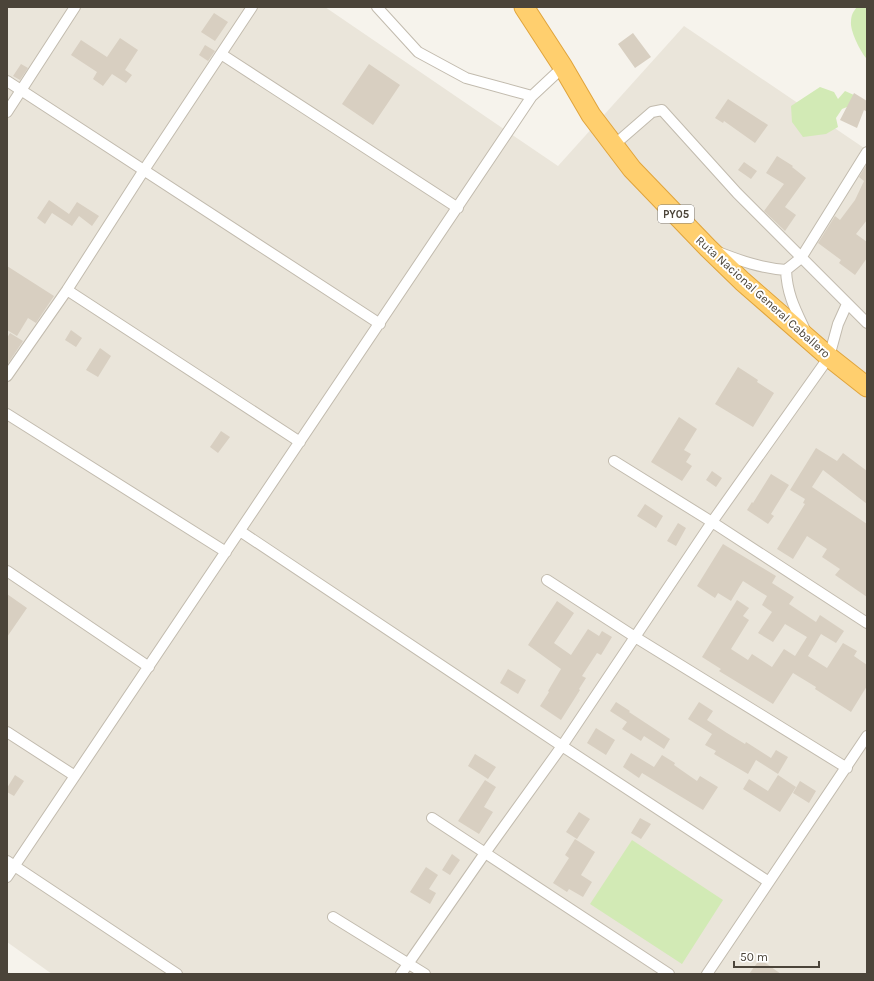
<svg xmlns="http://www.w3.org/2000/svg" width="874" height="981" font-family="Karla,sans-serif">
  <rect width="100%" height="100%" fill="#f6f3ec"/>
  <path fill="#eae5da" d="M7 7H325L558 166 684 26 867 150V974H52L7 942Z"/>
  <path fill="#d2eab5" d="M857 7H867V59C861 53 850 31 851 22 851 15 853 12 857 7Z
    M820 87 834 92 838 99 845 91 854 95 852 105 842 109 836 118 838 127 826 134 803 137 792 122 791 106Z
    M632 840 723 900 682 964 590 904Z"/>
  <path fill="#d8cfc1" d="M214 13 228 22 215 41 201 32Z
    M633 33 651 57 635 68 618 44Z
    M120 38 138 50 125 70 132 75 126 83 112 74 103 86 93 79 97 72 71 55 81 40 107 57Z
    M205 45 215 51 208 61 199 55Z
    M21 64 28 68 20 80 13 76Z
    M369 64 400 85 373 125 342 104Z
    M854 93 867 101V112L864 110 857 128 840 120Z
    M728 99 768 125 755 143 724 121 723 123 715 118Z
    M777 156 793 166 792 167 806 178 785 207 796 215 785 231 764 211 784 184 766 173Z
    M744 162 757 171 751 179 738 170Z
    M867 164V220L856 234 867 242V258L855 275 839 263 841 260 818 243 835 216 840 220 855 200 864 181 859 177Z
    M49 200 69 214 77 202 99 216 92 226 79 216 72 226 52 213 45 224 37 218Z
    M7 266 54 296 36 323 28 318 17 336 7 330Z
    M71 330 82 338 76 347 65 340Z
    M10 333 23 341 7 365V338Z
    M100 348 111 356 98 377 86 370Z
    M738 367 758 380 757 382 774 393 753 427 715 404Z
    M679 417 697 429 684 450 691 454 686 462 692 466 682 481 651 462Z
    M221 431 230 437 218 453 210 447Z
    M816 448 837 461 843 453 867 471V504L823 470 812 487 867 524V597L835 575 840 569 822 557 827 549 807 536 793 559 777 549 805 504 803 503 805 499 790 490Z
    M712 471 722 478 716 487 706 480Z
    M771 474 789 485 771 514 774 516 768 524 747 510 752 502 753 503Z
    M645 504 663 516 656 528 637 516Z
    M678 523 686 528 676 546 667 541Z
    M723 544 776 576 772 583 794 597 789 604 816 622 820 615 844 631 836 643 821 634 808 656 827 668 843 643 857 651 854 656 867 665V686L851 712 815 689 816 687 793 673 773 704 719 671 721 669 702 657 737 600 749 608 743 616 749 620 731 649 748 660 752 654 772 667 784 649 795 656 807 637 785 624 773 642 758 633 772 612 762 605 767 596 743 581 731 601 718 593 715 598 697 586Z
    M7 594 27 608 7 637Z
    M557 601 574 613 554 643 571 655 588 629 599 636 602 631 612 637 601 655 597 653 582 676 586 678 579 689 580 690 561 720 540 706 549 692 548 691 561 669 528 645Z
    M508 669 526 680 518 694 500 683Z
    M616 702 630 711 629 712 670 739 664 749 644 736 641 741 622 729 627 722 610 711Z
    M699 702 713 711 707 720 727 733 745 744 746 742 771 758 776 750 788 757 778 774 756 760 748 774 714 754 716 751 705 745 712 734 688 719Z
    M596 728 615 740 606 755 587 743Z
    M631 753 654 767 662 755 675 763 674 765 697 781 700 776 718 787 703 810 642 773 639 778 623 767Z
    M475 754 496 767 488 779 468 766Z
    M15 775 24 781 14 796 7 792V788Z
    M778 775 796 787 780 812 743 789 749 779 768 791Z
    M485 780 496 787 484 807 493 812 479 834 458 821Z
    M800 781 816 791 809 803 793 793Z
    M579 812 590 819 577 839 566 832Z
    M640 818 651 824 641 839 631 833Z
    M575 839 595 852 581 875 592 882 583 897 569 889 567 892 553 883 569 858 565 855Z
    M452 854 460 860 450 875 442 870Z
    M426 867 438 875 429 889 436 893 430 904 410 892Z
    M760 959 781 974H749Z"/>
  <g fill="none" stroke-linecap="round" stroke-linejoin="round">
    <defs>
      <path id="street" d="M377 7 418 52 466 78 532 96
        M221 54 458 208
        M7 81 380 324
        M7 112 75 7
        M614 145 652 112 662 110 737 193 867 323
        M718 252C741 261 761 268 786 270L801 258 867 152
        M786 270C787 294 795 309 805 330
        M67 290 300 442
        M7 376 67 290 144 170 252 7
        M7 414 226 552
        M614 461 712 522 867 623
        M240 531 562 746 769 882
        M7 571 149 667
        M547 580 635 637 847 768
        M7 732 75 776
        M432 818 669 974
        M7 861 177 974
        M7 877 532 96 563 67
        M333 917 425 974
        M401 974 485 853 562 746 712 522 829 357 838 324 847 304
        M707 974 867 736"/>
      <path id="highway" d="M524 7 563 67 591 115 632 169 708 248 742 281 829 357 867 387"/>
    </defs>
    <use href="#street" stroke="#c2bbae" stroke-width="12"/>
    <use href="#highway" stroke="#e0a43c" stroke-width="21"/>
    <use href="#street" stroke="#fff" stroke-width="10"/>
    <use href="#highway" stroke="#ffcf6e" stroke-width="19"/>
  </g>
  <g text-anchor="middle" stroke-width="4" stroke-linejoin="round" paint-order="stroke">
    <rect fill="#fff" stroke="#817c74" stroke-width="1" x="658" y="205" width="36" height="18" rx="3"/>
    <g font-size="11" font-weight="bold" fill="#4b4439">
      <text x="676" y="218">PY05</text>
    </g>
    <g font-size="12" fill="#4b4439" stroke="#fff">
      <text transform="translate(763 297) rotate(42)" y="4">Ruta Nacional General Caballero</text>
    </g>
  </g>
  <rect width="874" height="981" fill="none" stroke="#4b4439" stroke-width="16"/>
  <path d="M734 961v6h85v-6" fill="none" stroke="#4b4439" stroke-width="2"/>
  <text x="740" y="961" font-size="12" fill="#4b4439" stroke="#ffffff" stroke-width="3" paint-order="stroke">50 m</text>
</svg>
